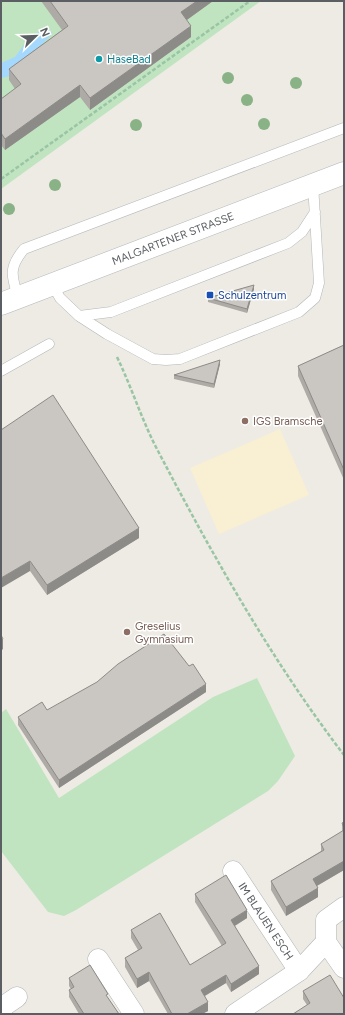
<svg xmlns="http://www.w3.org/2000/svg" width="345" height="1015" font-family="Figtree,sans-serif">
  <rect width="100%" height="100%" fill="#edebe3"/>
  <path fill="#c1e4c0" d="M1 1H261L1 189Z
    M257 678 295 756 278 781 268 791 76 910 64 916 48 912 1 851V713L6 709 59 798 213 697Z"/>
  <path fill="#f9efd2" d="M280 429 309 495 219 534 190 468Z"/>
  <path fill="#a4d8fc" d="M45 29 52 32V34L11 76 1 78V63L15 57 30 37Z"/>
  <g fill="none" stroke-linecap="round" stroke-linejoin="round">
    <defs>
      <path id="service" d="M52 284 60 298 79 316 107 334 153 359 166 360 180 359 299 312 315 298 319 283 313 184
        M18 297C11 275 9 267 24 249L344 128
        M79 316 111 312 288 243 302 232 315 212
        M1 371 49 344"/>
      <g id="minor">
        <path id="s1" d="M233 871 299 971"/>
        <path d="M344 907 326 920V942L344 968"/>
        <path d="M98 959 134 1014"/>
        <path d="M1 1008 17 997"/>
        <path d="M235 1014 299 971 326 942"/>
      </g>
      <g id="tertiary">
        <path id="s2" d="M1 304 344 173"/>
      </g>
    </defs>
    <use href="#service" stroke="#b3b6ba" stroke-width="11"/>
    <use href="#minor" stroke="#b3b6ba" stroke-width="21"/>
    <use href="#tertiary" stroke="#b3b6ba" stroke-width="23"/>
    <path stroke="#99c5a4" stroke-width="2.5" stroke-dasharray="4 2" stroke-linecap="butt" d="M1 179 250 1
      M117 357C132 388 142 421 158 451 213 556 272 661 344 755"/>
    <use href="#service" stroke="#fff" stroke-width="10"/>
    <use href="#minor" stroke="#fff" stroke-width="20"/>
    <use href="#tertiary" stroke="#fff" stroke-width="22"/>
  </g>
  <g fill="#89b386">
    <circle cx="228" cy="78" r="6"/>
    <circle cx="296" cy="83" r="6"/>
    <circle cx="247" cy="100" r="6"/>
    <circle cx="264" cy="124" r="6"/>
    <circle cx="136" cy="125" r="6"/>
    <circle cx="55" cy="185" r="6"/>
    <circle cx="9" cy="209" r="6"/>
  </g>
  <path fill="#aeaba7" d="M41 1H213L187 20 191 37 90 110 80 97 5 150 1 145V99L15 89 9 80V69L62 30Z
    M254 289 247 313 208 302V298Z
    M344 345V480L298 376V366Z
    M220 364 214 388 174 379V375Z
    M1 430 139 538 47 595 30 571Z
    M206 692 59 788 18 725V717L47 710Z
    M344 822V870L317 886 318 897 286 916 271 890V881L321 851V844L342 832V823Z
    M195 894 247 918 235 926 259 974 231 992 226 983 205 996 208 1011 202 1014H168L149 981 137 988 125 967V958L138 950 131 938V930L190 965 222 946 195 902Z
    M69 978 108 998 119 1014H79L69 997V990L71 989 69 986Z
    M303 991 344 998 307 1005 303 999Z"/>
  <path fill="#8d8b88" d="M197 1H213L181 24V12Z
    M191 26V37L90 110V98Z
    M80 85V97L5 150V139Z
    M254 285V289L247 313V309Z
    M220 360V364L214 388V384Z
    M139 528V538L47 595V585Z
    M30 561V571L1 588V578Z
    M3 639V649L1 651V641Z
    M206 684V692L59 788V780Z
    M344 861V870L313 888V879Z
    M318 888V897L286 916V907Z
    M247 910V918L231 928V920Z
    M259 966V974L231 992V984Z
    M149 972V981L137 988V979Z
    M226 975V983L201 998V990Z
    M208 1002V1011L202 1014H187Z"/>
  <path fill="#cac7c2" stroke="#8d8b88" d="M50 1H197L181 12 191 26 90 98 80 85 5 139 1 133V99L21 84 9 69 68 26Z
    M254 285 247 309 208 298Z
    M344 345V470L298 366Z
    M220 360 214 384 174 375Z
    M53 395 139 528 47 585 30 561 1 578V430Z
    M164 634 189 666 193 664 206 684 59 780 18 717 42 702 47 710 97 682 118 664Z
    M1 635 3 639 1 641Z
    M344 822V828L342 823Z
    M344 830V861L313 879 318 888 286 907 271 881 324 850 321 844Z
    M226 875 247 910 231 920 259 966 231 984 226 975 201 990 208 1002 187 1014H172L149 972 137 979 125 958 142 948 131 930 160 913 190 965 226 943 195 894Z
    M90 965 108 994 106 995 119 1014H84L69 990 74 987 69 978Z
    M330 975 344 998V1014H293L310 1003 303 991Z"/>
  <circle fill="#0f9aa8" stroke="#fff" stroke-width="1.5" cx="99" cy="59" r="4"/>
  <rect fill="#1a4fb4" stroke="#fff" stroke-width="1.5" x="206" y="291" width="8" height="8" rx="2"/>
  <g fill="#8d6e63" stroke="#fff" stroke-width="1.5">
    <circle cx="245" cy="421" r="4"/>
    <circle cx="127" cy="632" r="4"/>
  </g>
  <g text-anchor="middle" stroke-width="3" stroke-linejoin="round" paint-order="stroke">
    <g font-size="11" fill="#0d838f" stroke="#fff" text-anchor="start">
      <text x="107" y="63">HaseBad</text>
    </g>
    <g font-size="11" fill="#5b5f63" stroke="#fff">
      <text dy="4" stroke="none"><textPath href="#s2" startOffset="184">MALGARTENER STRASSE</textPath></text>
      <text dy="4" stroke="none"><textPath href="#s1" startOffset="60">IM BLAUEN ESCH</textPath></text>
    </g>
    <g font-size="11" fill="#164399" stroke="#fff" text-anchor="start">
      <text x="218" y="299">Schulzentrum</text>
    </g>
    <g font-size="11" fill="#785e54" stroke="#fff" text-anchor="start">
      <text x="253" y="425">IGS Bramsche</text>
      <text x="135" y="630">Greselius<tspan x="135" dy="13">Gymnasium</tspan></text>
    </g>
  </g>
  <rect width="345" height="1015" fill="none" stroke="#5b5f63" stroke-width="4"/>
  <g transform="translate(36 36) rotate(67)" stroke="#ffffff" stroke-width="3" paint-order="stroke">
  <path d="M0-3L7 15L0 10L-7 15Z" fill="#5b5f63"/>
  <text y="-6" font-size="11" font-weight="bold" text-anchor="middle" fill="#5b5f63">N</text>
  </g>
</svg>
